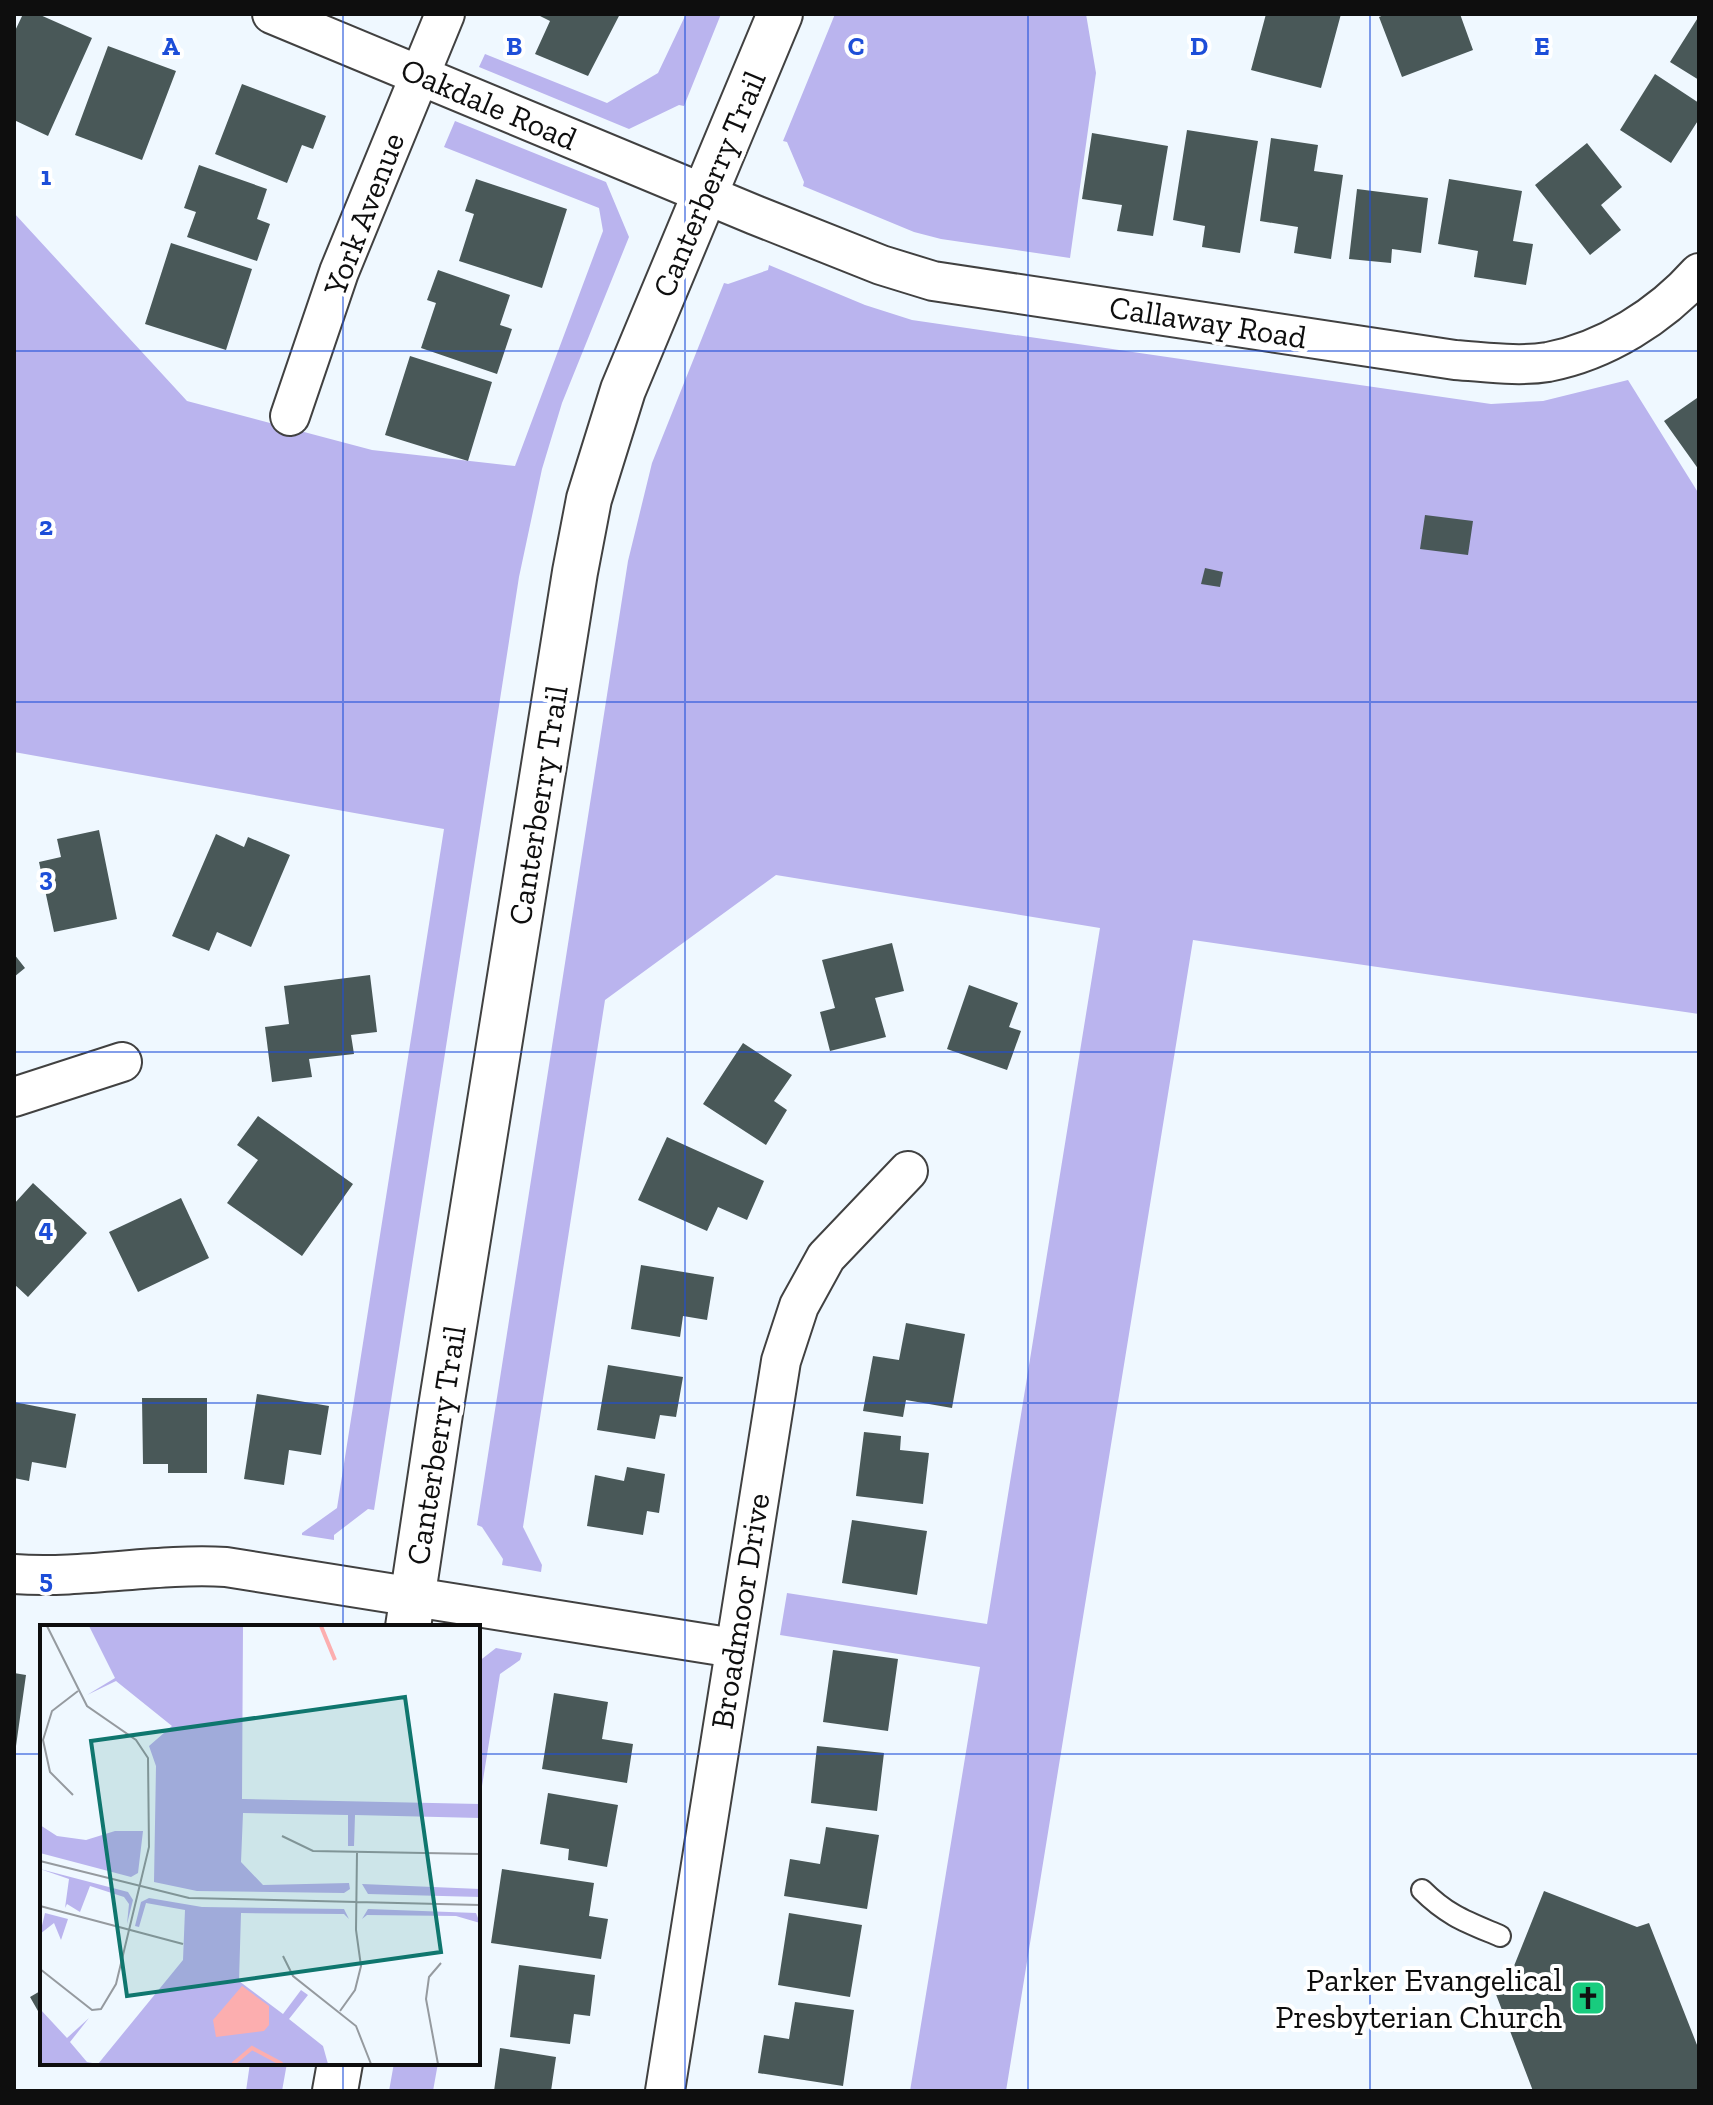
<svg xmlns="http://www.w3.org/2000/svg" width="1713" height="2105" font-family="'Zilla Slab',serif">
  <rect width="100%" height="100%" fill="#eff8ff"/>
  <path fill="#bab4ee" d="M686 14H721L684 106 679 105 629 129 479 67 485 54 607 103 658 73Z
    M835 14H1086L1096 73 1070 258 941 239 914 232 803 186 804 182 787 142 783 141Z
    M455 121 606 182 629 237 562 403 542 469 519 577 374 1510 368 1509 334 1535V1540L302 1535V1533L337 1508 444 829 14 752V213L187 401 372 450 515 466 603 231 599 208 444 147Z
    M769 265 865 305 912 320 1491 404 1543 401 1628 380 1699 494V1014L1193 940 1006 2091H910L980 1667 780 1635 787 1593 987 1624 1100 928 776 875 605 1000 523 1527 542 1565 541 1572 502 1565 503 1559 482 1527 477 1525 628 561 652 463 724 283 728 284 768 270Z
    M496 1648 522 1653 520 1660 500 1674 478 1811V1662Z
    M250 2063H287L282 2091H246Z
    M394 2063H438L433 2091H389Z"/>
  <path fill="#495858" d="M23 14H38L92 38 48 136 14 120V33Z
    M536 14H620L588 76 535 54 550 21Z
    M1266 14H1341L1321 88 1251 70Z
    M1386 14H1460L1473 50 1402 77 1379 17Z
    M1699 16V80L1670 62Z
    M108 46 176 71 142 160 75 135Z
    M1655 74 1699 103V119L1671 163 1620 130Z
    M242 84 326 116 313 149 302 145 287 183 215 154Z
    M1187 130 1258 141 1240 253 1202 247 1205 226 1173 220Z
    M1092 133 1168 146 1153 236 1117 231 1122 205 1082 199Z
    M1271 138 1318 145 1314 171 1343 175 1331 259 1294 253 1298 227 1260 221Z
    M1587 143 1622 187 1601 205 1621 230 1590 255 1535 185Z
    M199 165 267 189 257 219 270 224 257 261 187 237 196 212 184 208Z
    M476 179 567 209 542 288 459 261 474 214 465 211Z
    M1449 179 1522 191 1513 241 1533 244 1526 285 1474 277 1478 251 1438 244Z
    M1357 189 1428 198 1421 253 1392 249 1391 263 1349 259Z
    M171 243 252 269 226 350 145 324Z
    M438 270 510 295 500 325 512 329 497 374 421 348 436 303 427 300Z
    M410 356 492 382 468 461 385 435Z
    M1697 398 1699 401V470L1664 421Z
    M1425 515 1473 521 1468 555 1420 549Z
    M1205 568 1223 572 1220 587 1201 584Z
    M99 830 117 919 54 932 39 862 61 857 57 839Z
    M216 834 244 847 248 837 290 855 251 947 217 932 209 951 172 936Z
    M892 943 904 991 875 998 886 1037 830 1051 820 1012 835 1008 822 960Z
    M14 954 25 968 14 977Z
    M370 975 377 1032 351 1035 354 1054 309 1059 312 1077 272 1082 265 1027 289 1024 284 986Z
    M969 985 1018 1003 1009 1027 1021 1031 1007 1070 947 1049Z
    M743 1043 792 1075 774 1101 787 1110 766 1145 703 1104Z
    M258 1116 353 1184 302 1256 227 1203 258 1160 237 1145Z
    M667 1137 764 1181 747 1220 718 1207 707 1231 638 1200Z
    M33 1183 87 1233 28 1297 14 1284V1204Z
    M181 1198 209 1258 138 1292 109 1232Z
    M641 1265 714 1277 707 1320 683 1316 680 1337 631 1329Z
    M906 1323 965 1334 952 1408 906 1400 903 1417 863 1411 873 1356 899 1360Z
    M608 1365 683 1377 676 1417 660 1415 655 1439 597 1430Z
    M257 1394 329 1406 321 1455 289 1450 284 1485 244 1479Z
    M142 1398H207V1473H168V1464H143Z
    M14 1402 76 1414 66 1468 32 1462 29 1481 14 1478Z
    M864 1432 901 1436 900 1450 929 1453 923 1504 856 1496Z
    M627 1467 665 1474 659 1513 647 1511 643 1535 587 1526 595 1475 624 1481Z
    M852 1520 927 1531 917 1595 842 1583Z
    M833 1650 898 1659 888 1731 823 1722Z
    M14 1673 26 1675 16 1746H14Z
    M554 1693 608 1702 602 1739 633 1744 627 1783 542 1769Z
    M817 1746 884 1753 877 1811 811 1803Z
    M548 1793 618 1805 607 1867 568 1860 569 1849 540 1844Z
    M826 1827 879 1835 867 1909 784 1896 790 1859 820 1864Z
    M502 1869 594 1883 589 1916 608 1919 601 1959 491 1943Z
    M1544 1891 1637 1927 1649 1923 1699 2050V2091H1533L1492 1984 1510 1976Z
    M789 1913 862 1925 850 1997 778 1985Z
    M519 1965 595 1975 590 2016 574 2014 570 2044 510 2037Z
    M42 1990V2018L30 1997Z
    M795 2002 854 2010 843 2086 758 2073 764 2035 789 2039Z
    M500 2048 556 2057 551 2091H494Z"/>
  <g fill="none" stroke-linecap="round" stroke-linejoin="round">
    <defs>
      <path id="service" d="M1422 1890C1448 1916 1467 1922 1500 1936"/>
      <path id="minor" d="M272 14 755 215 881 265 933 281 1455 360C1486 362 1518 367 1548 362 1605 351 1661 316 1699 273
        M290 416 339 272 445 14
        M14 1097 122 1062
        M14 1574C85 1579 155 1563 226 1567L734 1648
        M665 2091 781 1361 799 1306 826 1257 908 1171"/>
      <path id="tertiary" d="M408 1627 441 1407 575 572 589 499 623 390 780 14
        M335 2091 340 2063"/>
    </defs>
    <use href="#service" stroke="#414141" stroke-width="24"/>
    <use href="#minor" stroke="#414141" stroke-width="42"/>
    <use href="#tertiary" stroke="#414141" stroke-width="48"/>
    <use href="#service" stroke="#fff" stroke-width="20"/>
    <use href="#minor" stroke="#fff" stroke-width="38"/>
    <use href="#tertiary" stroke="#fff" stroke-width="44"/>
  </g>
  <path fill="none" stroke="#1d4ed8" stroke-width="2" stroke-opacity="0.55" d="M343 14V1627M685 14V2091M1028 14V2091M1370 14V2091M14 351H1699M14 702H1699M14 1052H1699M14 1403H1699M14 1754H42M478 1754H1699M343 2063V2091"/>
  <defs>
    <symbol id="church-square" viewBox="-11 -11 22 22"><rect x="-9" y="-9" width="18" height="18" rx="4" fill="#18cc7e" stroke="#fff"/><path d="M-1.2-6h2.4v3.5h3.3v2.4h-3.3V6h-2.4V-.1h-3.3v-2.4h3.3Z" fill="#111"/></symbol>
  </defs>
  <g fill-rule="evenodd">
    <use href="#church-square" x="1568" y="1978" width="40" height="40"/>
  </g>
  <g text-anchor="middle" stroke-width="8" stroke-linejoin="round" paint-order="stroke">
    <g font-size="32" fill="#0e0e0e" stroke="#fff">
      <text transform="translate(489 104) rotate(23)" y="11">Oakdale Road</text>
      <text transform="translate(709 184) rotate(-67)" y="11">Canterberry Trail</text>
      <text transform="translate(364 214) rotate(-69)" y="11">York Avenue</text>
      <text transform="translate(1208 322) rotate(9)" y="11">Callaway Road</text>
      <text transform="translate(538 805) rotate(-81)" y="11">Canterberry Trail</text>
      <text transform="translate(436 1445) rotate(-81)" y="11">Canterberry Trail</text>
      <text transform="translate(740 1611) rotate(-81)" y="11">Broadmoor Drive</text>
    </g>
    <g font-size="32" fill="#0e0e0e" stroke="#fff" text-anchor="end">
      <text x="1562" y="1991">Parker Evangelical<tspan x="1562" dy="37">Presbyterian Church</tspan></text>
    </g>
  </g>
  <g transform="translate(40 1625)">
    <rect width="440" height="440" fill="#eff8ff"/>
    <path d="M49 1H203L202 174 440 179V193L315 190 314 221H308V190L203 188 201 237 223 260 309 258 310 264 304 268 157 266 114 257 116 141 109 121 132 101 76 56 47 70 75 53ZM0 200 17 211 46 215 75 206H103L98 248 91 252 0 228ZM0 244 88 267 93 275 87 299 89 279 84 272 50 261 40 287 27 279 25 283 29 254ZM322 259 440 264V272L328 269ZM109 273 162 282 304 284 309 294 304 289 201 288 199 356 243 389 261 365 268 370 249 394 283 421 288 439H0V384L27 413 49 393 30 417 47 437 58 439 143 335 145 285 106 278 99 302 95 301 101 277ZM328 284 436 288 440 298 416 291 327 290 322 294ZM5 288 28 294 21 315 14 298 0 309Z" fill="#bab4ee"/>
    <path d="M202 361 229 381V400L224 406 176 412 173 395Z" fill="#fcaeaf"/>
    <path fill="none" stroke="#fcaeaf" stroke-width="4" d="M281 1 295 35M193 439 212 423 242 439"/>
    <path fill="none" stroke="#959a9f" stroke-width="2" d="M33 170 10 147 3 115 12 86 38 66M242 211 273 226 440 229M0 236 149 273 440 280M0 281 143 319M243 331 253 351 316 401 331 439M0 344 52 385 61 384 76 359 109 222 108 133 96 115 47 81 7 1M300 386 315 365 321 341 316 305 317 227M398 439 386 374 389 352 401 338"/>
    <path fill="#0f766e" fill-opacity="0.15" stroke="#0f766e" stroke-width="4" d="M365 72 401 327 87 371 51 116Z"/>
    <rect width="440" height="440" fill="none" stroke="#0e0e0e" stroke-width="4"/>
  </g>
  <g font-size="26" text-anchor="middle" font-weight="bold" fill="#1d4ed8" stroke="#fff" stroke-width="8" stroke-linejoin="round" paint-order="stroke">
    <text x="171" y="55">A</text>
    <text x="514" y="55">B</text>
    <text x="856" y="55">C</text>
    <text x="1199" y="55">D</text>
    <text x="1542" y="55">E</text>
    <text x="46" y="185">1</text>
    <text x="46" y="535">2</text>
    <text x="46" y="886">3</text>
    <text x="46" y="1237">4</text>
    <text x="46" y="1588">5</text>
  </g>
  <rect width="1713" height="2105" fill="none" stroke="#0e0e0e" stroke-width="32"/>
</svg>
